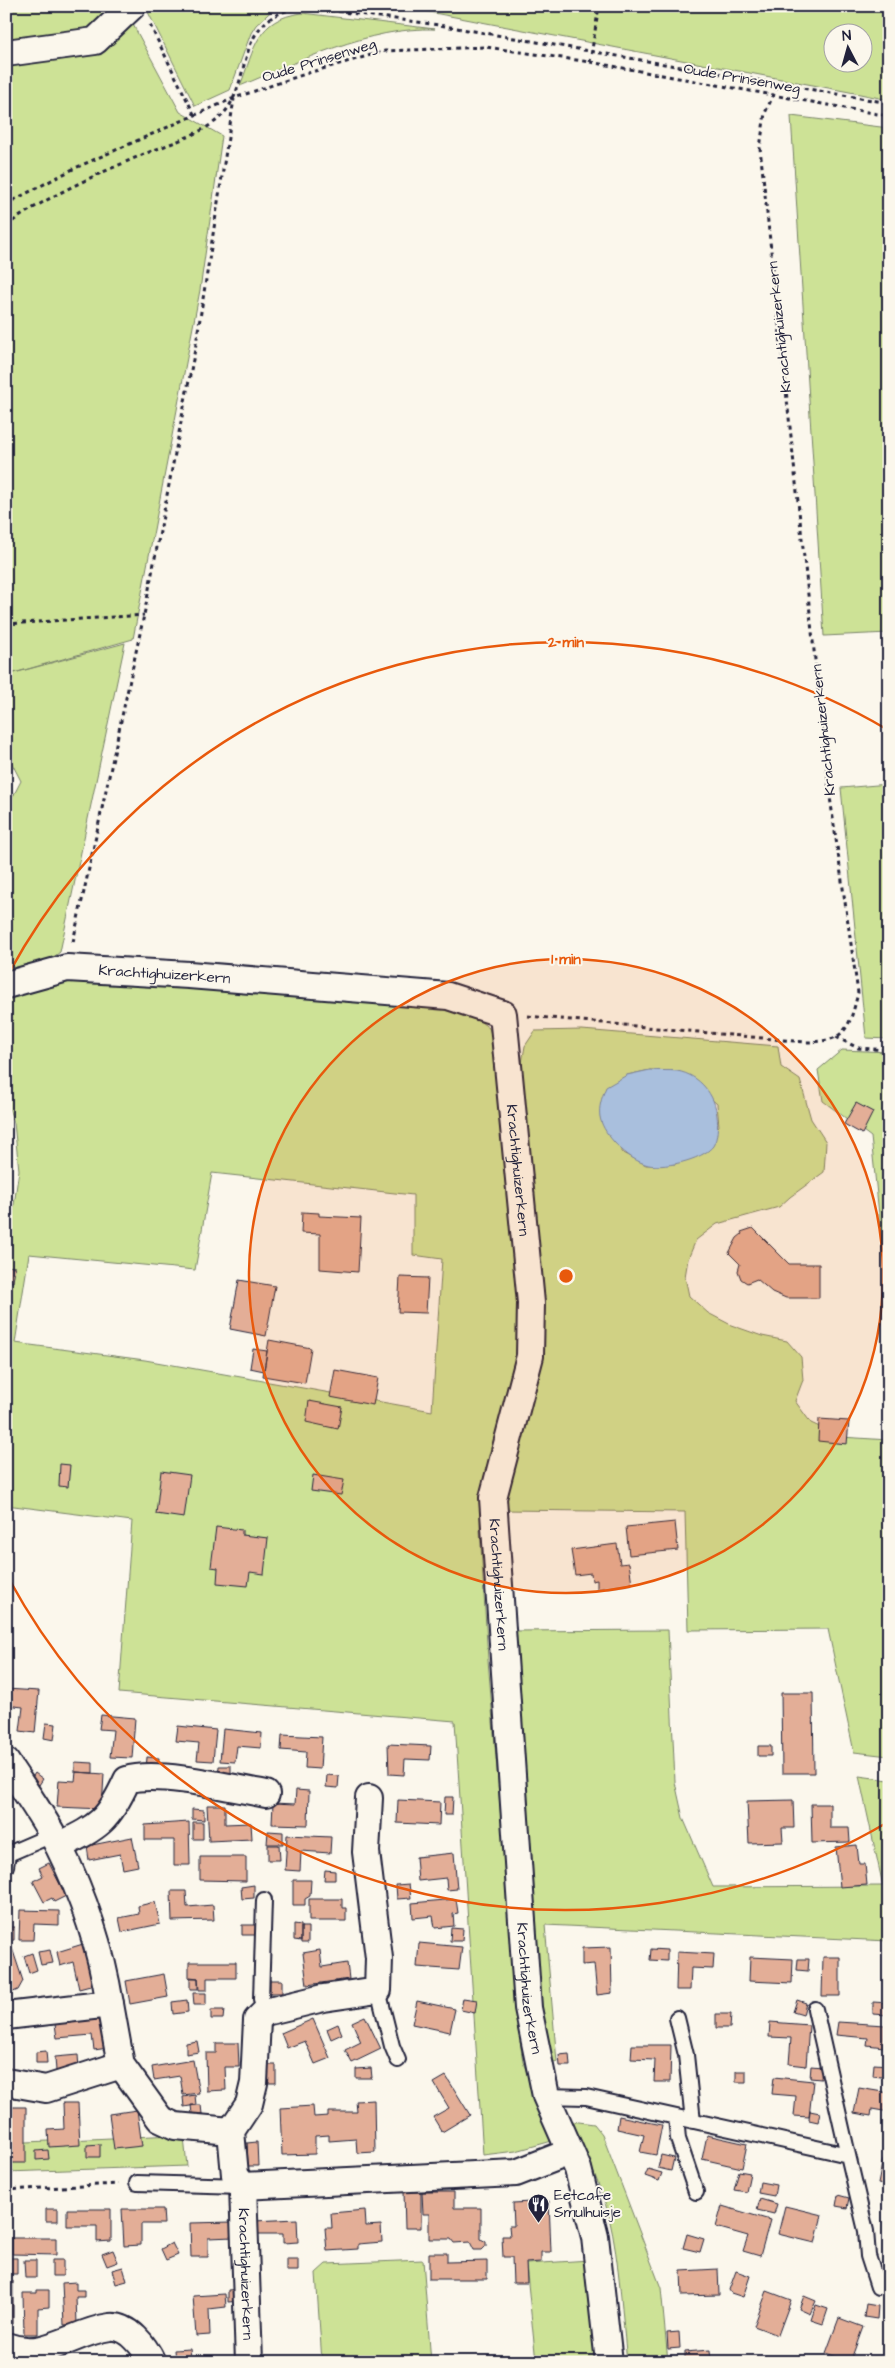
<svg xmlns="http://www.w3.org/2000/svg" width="895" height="2368" font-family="'Architects Daughter',sans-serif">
  <rect width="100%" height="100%" fill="#fbf7ec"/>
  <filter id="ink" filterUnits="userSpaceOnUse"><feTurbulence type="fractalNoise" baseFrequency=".02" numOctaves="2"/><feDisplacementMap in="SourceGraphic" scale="10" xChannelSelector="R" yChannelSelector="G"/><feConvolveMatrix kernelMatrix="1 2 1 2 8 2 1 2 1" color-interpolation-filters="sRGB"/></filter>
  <g filter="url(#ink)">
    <path fill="#cde296" stroke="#788268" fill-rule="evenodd" d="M6 6H124L92 35 6 45Z
      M145 6H277L256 25 251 33 230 90 195 106Z
      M397 6H889V100L860 94ZM832 32H862V62H832Z
      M302 13 435 29C369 27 300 61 240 86 255 48 256 19 302 13Z
      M130 19 180 112 222 136 200 290 133 639 14 673 125 643 60 952 40 968 6 977V810L21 781 6 752V58Z
      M791 116 889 128V633L824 636Z
      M889 784V1039L866 1038 841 788Z
      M110 976 466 1011 489 1028 496 1050 523 1320 522 1366 481 1501 480 1530 488 1660 518 2027 523 2062 552 2141 516 2151 483 2155 455 1721 119 1693 132 1521 6 1505V1237L11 1226 19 1170 14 1123 6 1100V996L33 985ZM212 1173 413 1195V1255L442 1259 432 1411 145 1360 15 1343 29 1254 195 1270Z
      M582 1030 778 1046 781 1067 800 1080 811 1119 826 1142 824 1172 790 1197 779 1207 717 1224 696 1240 688 1259 685 1277 689 1296 708 1313 731 1325 762 1336 787 1341 801 1357 803 1380 795 1401 811 1423 841 1437 889 1440V1756L854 1752 828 1629 688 1630 685 1512 503 1510 540 1371 520 1074 525 1046 535 1031ZM650 1070 679 1071 717 1104 719 1126 676 1164 646 1165 622 1152 627 1075Z
      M842 1050 889 1052V1256L883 1253 871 1137 823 1101 818 1070Z
      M668 1630 675 1782 683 1818 713 1887 883 1886 859 1776 889 1780V1941L545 1925 557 2062 550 2061 545 2041 511 1631Z
      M571 2121 594 2124 602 2134 661 2288 668 2362H627C622 2314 620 2264 609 2217 601 2184 584 2152 571 2121Z
      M174 2135 184 2138 187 2166 6 2172V2143Z
      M423 2260 431 2362H322L316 2273 326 2264Z
      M590 2260 602 2362H536L526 2264Z"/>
    <path fill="#a1cdfb" stroke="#6e89ae" d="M650 1070C659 1071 669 1070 677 1071 700 1075 715 1095 717 1116 718 1125 718 1138 713 1146 703 1160 660 1170 645 1164 633 1160 622 1151 614 1142 597 1122 596 1111 606 1087L627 1075Z"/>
    <path fill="#e3ae97" stroke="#22223b" d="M856 1103 873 1112 862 1134 844 1124Z
      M302 1212 319 1213V1216L361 1218 358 1272 320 1269V1234L301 1233Z
      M753 1228 789 1264H819V1298H786L772 1292 757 1279 747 1283 741 1279 738 1271 740 1264 729 1253 737 1238 742 1234 741 1232Z
      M6 1266 15 1267 13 1282 6 1281Z
      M400 1277 428 1278 426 1313 398 1312Z
      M239 1280 275 1286 266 1336 230 1329Z
      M269 1340 311 1348 305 1383 263 1376Z
      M253 1349 267 1351 264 1371 250 1368Z
      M335 1370 378 1378 373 1405 330 1397Z
      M309 1401 342 1407 338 1429 306 1422Z
      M819 1419 849 1421 847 1444 818 1441Z
      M60 1464 70 1465 68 1487 59 1486Z
      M161 1471 190 1475 184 1518 156 1514Z
      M313 1475 344 1480 341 1495 311 1491Z
      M675 1522 678 1550 629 1555 626 1527Z
      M216 1527 242 1530V1535L268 1538 264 1574 250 1572 248 1586 217 1583 218 1568 211 1567Z
      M617 1544 620 1564 629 1563 632 1584 597 1589V1580L592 1581 591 1573 575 1575 571 1550Z
      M6 1689 39 1691 35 1733 20 1731 23 1707 6 1705Z
      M781 1693H813L814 1773H782Z
      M101 1715 135 1718 132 1758 110 1757 113 1730 99 1729Z
      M46 1723 56 1724 54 1740 44 1738Z
      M178 1726 216 1730 213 1761 197 1760 199 1743 176 1741Z
      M223 1729 262 1733 261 1748 237 1746 235 1762 220 1761Z
      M282 1735 322 1737 320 1769 305 1768 306 1752 281 1750Z
      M388 1744 431 1746 430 1760 405 1759 404 1775 389 1774Z
      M758 1746H771V1756H758Z
      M147 1757 159 1758 158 1771 146 1770Z
      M75 1762 93 1763V1773L75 1772Z
      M219 1766H231V1779L218 1778Z
      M76 1772 104 1774 102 1809 57 1807 59 1780 75 1781Z
      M35 1773 43 1779 35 1791 27 1785Z
      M327 1775 339 1776 338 1788 326 1787Z
      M296 1790 309 1791 308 1825 272 1824 273 1803 295 1804Z
      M445 1797H453L452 1815H444Z
      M398 1800 440 1802 439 1825 397 1823Z
      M793 1800 794 1828H782L783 1842 749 1843 747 1801Z
      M811 1804H830V1828H849L850 1842 812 1843Z
      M207 1805H225V1824L251 1823 252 1839 209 1841Z
      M192 1809 204 1810V1820L192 1819Z
      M189 1822 190 1865H174V1840H145V1825Z
      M193 1822H203V1839H193Z
      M268 1831 283 1832V1844H267Z
      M287 1835 331 1837 330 1853 301 1851 300 1871 285 1870Z
      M132 1837 138 1866 123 1869 120 1854 89 1860 87 1846Z
      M268 1845H279L280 1860H268Z
      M857 1845 859 1864H865L867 1885 840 1887 836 1847Z
      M454 1853 457 1889 447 1890 446 1878 418 1881 416 1857Z
      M200 1857H246V1881L200 1880Z
      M49 1863 66 1896 54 1902 52 1898 44 1902 33 1881 43 1876 39 1868Z
      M325 1870 335 1871V1880H324Z
      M293 1880H311L310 1896 305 1899V1905H293Z
      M409 1884 411 1898 397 1899 396 1885Z
      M254 1885V1898L242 1899 241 1887Z
      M171 1891H186L187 1907 213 1905 214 1920 172 1921Z
      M309 1899H342V1908H346V1921H309Z
      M456 1899 458 1913 453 1914 454 1926 435 1928 433 1916 413 1918 412 1903Z
      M155 1902 160 1924 122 1932 119 1918 139 1914 138 1906Z
      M20 1910 59 1911V1925L34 1924 33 1940H19Z
      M294 1924 301 1925V1941L294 1940Z
      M242 1925H257V1935H242Z
      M6 1927H14V1940H6Z
      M301 1927H308V1943H301Z
      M451 1928 463 1929 462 1941H450Z
      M419 1943 462 1947 459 1970 417 1967Z
      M83 1944 94 1985 79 1989 73 1962 60 1966 57 1952Z
      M611 1947 612 1993 597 1995 594 1964 582 1965V1948Z
      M12 1948 23 1981 18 1990 6 1995V1950Z
      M651 1949 667 1950V1961L650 1960Z
      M50 1950 53 1963 41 1965 38 1952Z
      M320 1950 322 1967 347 1963 349 1979 307 1985 303 1953Z
      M677 1952 714 1954 713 1969 691 1968 690 1990H676Z
      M32 1953 37 1970 29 1973 24 1956Z
      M750 1957 793 1959 792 1983 749 1981Z
      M823 1957H840V1996H822Z
      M798 1959H809L808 1971 797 1970Z
      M189 1962H236V1978H207V1990H199L198 1978H189Z
      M164 1974 168 1997 130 2004 126 1981Z
      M190 1977 198 1978V1989H190Z
      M270 1980H282V1993H270Z
      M193 1993H206V2005H194Z
      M463 1998 477 2000 475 2013 461 2010Z
      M187 2000 188 2012 173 2014 172 2002Z
      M797 2000 806 2003 803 2015 793 2012Z
      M417 2001 455 2009 450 2032 412 2024Z
      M873 2002 889 2003 888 2015 873 2014Z
      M211 2010H224L223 2019H211Z
      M716 2014H731L730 2028H716Z
      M365 2016 381 2049 352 2063 345 2050 361 2042 352 2022Z
      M103 2019 108 2048 94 2050 92 2035 57 2038 55 2024Z
      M313 2019 330 2058 315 2064 305 2041 287 2048 281 2033Z
      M770 2022 809 2025 806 2066 789 2064 791 2038 769 2037Z
      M838 2022 885 2025 884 2047 867 2045 868 2038 836 2035Z
      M338 2024 342 2034 331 2039 327 2029Z
      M197 2041 199 2052 186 2054V2043Z
      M216 2043H238L239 2067H225L226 2090 207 2091 206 2053H216Z
      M632 2045H671L670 2082H654L655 2060 631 2059Z
      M46 2051 47 2063H36V2052Z
      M569 2054 570 2066H560L559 2055Z
      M78 2055 79 2069 56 2071 55 2057Z
      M193 2060 199 2093 183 2095 180 2076 154 2080 152 2067Z
      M874 2064 889 2065V2078L873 2076Z
      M263 2065H276V2083H263Z
      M811 2066 822 2067 821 2079 810 2078Z
      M371 2068 372 2078H356V2069Z
      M736 2071H746V2082H736Z
      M446 2076 470 2115 442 2132 433 2117 449 2108 434 2083Z
      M774 2077 813 2081 809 2117 794 2116 796 2096 772 2094Z
      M859 2088 889 2093V2112L872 2109 871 2116 854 2113Z
      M195 2095 196 2105 184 2107 183 2097Z
      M374 2100 375 2152 357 2153 356 2139 329 2141V2135L315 2136V2154L282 2155 280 2108 313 2106 314 2117 328 2116V2112H357L356 2101Z
      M63 2103H78L80 2145 49 2147 48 2130 64 2129Z
      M191 2105H201L202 2114H192Z
      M12 2107H26V2163H6V2137H11Z
      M137 2110 142 2146 114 2149 109 2114Z
      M810 2111 820 2113 818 2122 809 2120Z
      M619 2116 662 2125 656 2155 640 2152 644 2135 617 2129Z
      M707 2135 747 2144 742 2168 702 2159Z
      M257 2142 258 2166H248L247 2143Z
      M100 2144V2157H87V2145Z
      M48 2150 49 2159 36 2160V2151Z
      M661 2155 674 2158 671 2171 658 2168Z
      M883 2159 889 2160V2186L878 2184Z
      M648 2169 662 2173 659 2181 645 2176Z
      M739 2171 750 2173 746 2192 734 2190Z
      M760 2182 776 2185 774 2196 758 2193Z
      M404 2192H421V2228H405Z
      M422 2192H454V2208H481V2239L486 2242V2246L482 2250H474L470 2242 454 2243 451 2239H429V2214H423Z
      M838 2195 849 2198 847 2208 836 2206Z
      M760 2199 777 2204 774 2214 757 2210Z
      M549 2201 551 2252H541V2262L526 2263 527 2283H513L512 2257H503L502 2236H510L509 2226H514L513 2203Z
      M722 2206 770 2220 760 2256 743 2251 748 2236 716 2227Z
      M785 2206 822 2215 815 2243 778 2234Z
      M46 2209H58V2221H46Z
      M67 2209H111V2241L97 2242V2226H67Z
      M122 2209H163L164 2224H141V2245L124 2246Z
      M365 2210 366 2226 381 2225 382 2242 358 2244V2249L327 2251 325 2228H332L331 2213Z
      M297 2219 298 2242 283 2243V2234H254V2221Z
      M233 2222 234 2237 208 2238V2257H191L190 2223Z
      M687 2234 704 2239 700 2252 683 2248Z
      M12 2238H56V2255L12 2254Z
      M172 2243 178 2255 166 2260 161 2249Z
      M113 2250 118 2262 107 2266 102 2254Z
      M429 2253H447V2262L487 2261V2279H429Z
      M6 2258H17V2274H6Z
      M286 2259H298V2271H286Z
      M24 2260H36V2278H25Z
      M52 2260H63V2276H52Z
      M123 2267 127 2281 116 2284 112 2270Z
      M718 2269 719 2295 682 2296 681 2271Z
      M736 2271 750 2276 743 2297 731 2293 729 2290Z
      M6 2281H13V2324H6Z
      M76 2282V2290H84V2297H76L77 2324 64 2325 62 2283Z
      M239 2289 240 2301 228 2302V2290Z
      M37 2290H49V2307L38 2308V2334H24L23 2293H37Z
      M767 2291 791 2300 778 2335 754 2326Z
      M225 2294 226 2307 209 2309 210 2335 196 2336 193 2296Z
      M804 2296 816 2301 810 2314 799 2309Z
      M866 2304 878 2306 877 2319 864 2317Z
      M816 2305 828 2309 823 2324 811 2320Z
      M839 2318 863 2327 850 2362 826 2353Z
      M679 2332 680 2348 668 2349 667 2333Z
      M190 2349 191 2358 175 2360 174 2350Z
      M710 2350 711 2362H685V2352Z"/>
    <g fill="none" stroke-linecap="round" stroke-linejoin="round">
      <defs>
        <path id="service" d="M6 1866 8 1854 52 1835
          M264 1900 261 1999 265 2012
          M378 1990 392 2046 398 2060
          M815 2009 848 2155
          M677 2018 686 2055 693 2121
          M546 2096 586 2097 848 2155 866 2231 868 2256 878 2287
          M676 2117 678 2139 696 2192
          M137 2183 243 2186"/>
        <g id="minor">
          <path d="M6 53 95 41 132 6"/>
          <path id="s1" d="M6 985 67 968 189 975 448 996 503 1014 531 1303 530 1356 493 1498 528 2008 546 2096 578 2169 595 2237 609 2362"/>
          <path d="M6 1762C24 1790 45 1818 59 1847 84 1897 101 1949 110 2004"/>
          <path d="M369 1798 366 1852 379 1958 378 1990 323 1998 265 2012 257 2020 254 2083 249 2104 231 2131 235 2175 243 2186 516 2173 570 2152"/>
          <path d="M59 1846C99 1826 108 1822 127 1780 156 1770 233 1788 266 1794"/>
          <path d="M6 2016 110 2004 121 2065 160 2119 175 2126 231 2131"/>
          <path d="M6 2082 46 2089 121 2065"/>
          <path id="s2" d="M243 2186 249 2362"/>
          <path d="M6 2346C46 2361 72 2332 110 2327 129 2325 145 2347 152 2362"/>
        </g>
      </defs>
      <use href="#service" stroke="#22223b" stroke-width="18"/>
      <use href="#minor" stroke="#22223b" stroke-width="30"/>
      <path stroke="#22223b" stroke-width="3" stroke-dasharray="4 4" stroke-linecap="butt" d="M150 25 195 116
        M590 62 599 6
        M6 204 75 168 234 98 308 73 385 51 486 47 590 62 889 116
        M6 226C47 196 98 174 144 154 166 145 199 135 217 120 258 86 227 15 306 7L439 25 889 103
        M6 624 144 615
        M73 942 144 615 196 344 234 99
        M528 1016 805 1042C846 1042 849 1029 858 993L829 790 760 148 765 113 778 85
        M836 1037 858 1048 889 1050
        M6 2190 118 2184"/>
      <use href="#service" stroke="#fbf7ec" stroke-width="14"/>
      <use href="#minor" stroke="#fbf7ec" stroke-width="26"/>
    </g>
  </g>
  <circle cx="566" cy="1276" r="317" fill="#e8590c" fill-opacity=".12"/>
  <g fill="none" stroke="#e8590c" stroke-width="2.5">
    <circle cx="566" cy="1276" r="317"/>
    <path d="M888 1822A634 634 0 0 1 9 1579M9 973A634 634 0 0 1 888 730"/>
  </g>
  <defs>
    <symbol id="restaurant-pin" viewBox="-11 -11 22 30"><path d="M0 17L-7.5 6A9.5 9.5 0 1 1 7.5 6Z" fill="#22223b" stroke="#fbf7ec"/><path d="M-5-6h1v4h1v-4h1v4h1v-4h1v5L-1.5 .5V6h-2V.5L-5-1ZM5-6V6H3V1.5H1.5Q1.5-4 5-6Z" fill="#fff"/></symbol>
  </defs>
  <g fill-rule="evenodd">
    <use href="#restaurant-pin" x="526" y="2192" width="25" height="34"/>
  </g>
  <g text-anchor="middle" stroke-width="4" stroke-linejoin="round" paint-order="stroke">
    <g font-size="15" fill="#22223b" stroke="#fbf7ec">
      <text transform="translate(319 60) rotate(-17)" y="5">Oude Prinsenweg</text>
      <text transform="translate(742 78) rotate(10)" y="5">Oude Prinsenweg</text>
      <text transform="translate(779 327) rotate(-96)" y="5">Krachtighuizerkern</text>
      <text transform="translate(823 730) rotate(-96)" y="5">Krachtighuizerkern</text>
      <text dy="5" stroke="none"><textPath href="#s1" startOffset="161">Krachtighuizerkern</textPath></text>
      <text dy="5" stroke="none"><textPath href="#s1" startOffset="660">Krachtighuizerkern</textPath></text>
      <text dy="5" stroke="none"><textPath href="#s1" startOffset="1080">Krachtighuizerkern</textPath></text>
      <text dy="5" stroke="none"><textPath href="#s1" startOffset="1485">Krachtighuizerkern</textPath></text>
      <text dy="5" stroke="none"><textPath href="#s2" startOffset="88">Krachtighuizerkern</textPath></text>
    </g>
    <g font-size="15" fill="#22223b" stroke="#fbf7ec" text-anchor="start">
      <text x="554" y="2200">Eetcafe<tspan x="554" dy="17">Smulhuisje</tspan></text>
    </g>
  </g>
  <circle cx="566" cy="1276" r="8" fill="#e8590c" stroke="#fbf7ec" stroke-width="2.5"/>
  <g font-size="15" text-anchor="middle" font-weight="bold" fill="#e8590c" stroke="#fbf7ec" stroke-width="4" stroke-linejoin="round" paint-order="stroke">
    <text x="566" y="647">2 min</text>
    <text x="566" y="964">1 min</text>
  </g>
  <rect width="895" height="2368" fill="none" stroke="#fbf7ec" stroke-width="25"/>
  <rect x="12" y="12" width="870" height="2343" fill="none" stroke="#22223b" stroke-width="2" filter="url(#ink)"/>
  <g transform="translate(848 48) rotate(354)"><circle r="24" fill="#fbf7ec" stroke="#a4a2a5"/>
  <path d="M0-4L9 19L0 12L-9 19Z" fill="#22223b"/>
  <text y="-8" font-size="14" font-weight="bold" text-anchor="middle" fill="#22223b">N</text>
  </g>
</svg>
